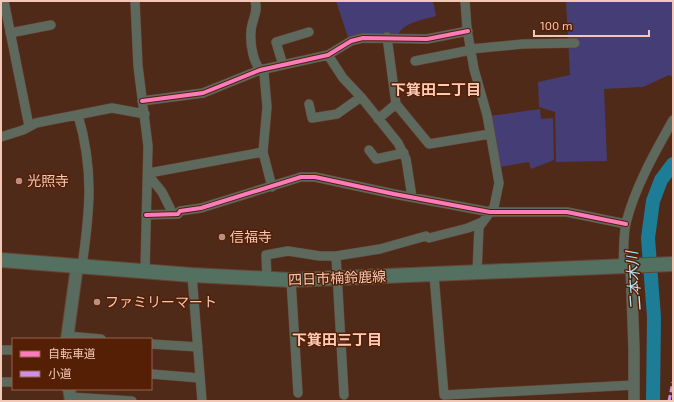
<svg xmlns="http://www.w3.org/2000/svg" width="674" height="402" font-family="'Exo 2','Noto Sans JP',sans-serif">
  <rect width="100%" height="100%" fill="#502a18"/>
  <path fill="#453d75" d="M336 1H433L436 16C423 20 404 22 398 35L349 40Z
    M566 1H673V77L669 75 643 87 604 89 607 161 556 162 555 112 539 107 538 82 570 75Z
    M540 109 541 119 553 118 554 160 531 169 529 162 499 167 490 116Z"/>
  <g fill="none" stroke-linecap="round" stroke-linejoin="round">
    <path stroke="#1d7c96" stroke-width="14" d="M653 401 654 317 648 238 653 201 661 180 673 164"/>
    <defs>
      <path id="minor" d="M4 1 29 126
        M135 1 138 66 148 146 145 271
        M255 1C259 12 251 21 251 32 250 44 253 66 264 73L267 107 263 152 272 187
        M465 1 467 29 474 69 487 115 499 183 494 207 479 227 477 273
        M10 33 51 25
        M387 37 396 104
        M471 49 523 44 575 43
        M328 55 343 78 361 97 398 143 406 159 412 197
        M415 61 471 50
        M283 65 276 42 309 32
        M142 101 203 93 260 70 328 55 351 41 363 38 427 39 468 31
        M309 104 312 118 337 114 361 97
        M78 115C94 170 90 210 82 266
        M378 119 396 104 429 144 490 134
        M1 137 23 130 36 123 112 108 145 114
        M369 150 376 159 404 153
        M149 173 263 152
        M149 176 162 192 173 214
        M146 215 178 214 180 211 201 208 301 177H315L394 194 490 212H567L626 224
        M429 238 468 228 482 222
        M336 256 344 395
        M623 266C624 252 623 237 626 223 635 187 655 152 673 120
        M192 275 202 401
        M434 275 444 395 634 385
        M267 280 266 255 288 251 320 256H336L380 249 426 236
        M291 280 298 393
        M67 336 101 339
        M151 344 198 347
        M1 350H13
        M151 374 200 378
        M1 382H13
        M70 397 132 401"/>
      <path id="tertiary" d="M631 266 634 349V401"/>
      <path id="secondary" d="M67 339 77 266
        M69 389 71 401"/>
      <path id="primary" d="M1 260 192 275 291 280 673 264"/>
    </defs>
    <use href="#minor" stroke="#654536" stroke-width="10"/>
    <use href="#tertiary" stroke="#654536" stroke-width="12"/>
    <use href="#secondary" stroke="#654536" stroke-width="14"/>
    <use href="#primary" stroke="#654536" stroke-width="16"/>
    <use href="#minor" stroke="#5e695e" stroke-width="9"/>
    <use href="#tertiary" stroke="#5e695e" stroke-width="11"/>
    <use href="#secondary" stroke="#586b5e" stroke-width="12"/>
    <use href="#primary" stroke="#547060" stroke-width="14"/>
    <path stroke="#ce8fe9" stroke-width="3" stroke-dasharray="6 3" stroke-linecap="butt" d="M669 401 673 382"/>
    <defs>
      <path id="cycleway" d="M142 101 203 93 260 70 328 55 351 41 363 38 427 39 468 31
        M146 215 178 214 180 211 201 208 301 177H315L394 194 490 212H567L626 224"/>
    </defs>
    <use href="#cycleway" stroke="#541f05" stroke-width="6"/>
    <use href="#cycleway" stroke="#fd7abc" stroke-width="4"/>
  </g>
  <g fill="#ba917f" stroke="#541f05" stroke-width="1.5">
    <circle cx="19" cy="181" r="4"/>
    <circle cx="222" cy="237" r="4"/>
    <circle cx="97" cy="302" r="4"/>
  </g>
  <g text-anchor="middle" stroke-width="3" stroke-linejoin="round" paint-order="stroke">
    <g font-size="14" fill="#f3c8b7" stroke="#541f05" text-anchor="start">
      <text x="27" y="186">光照寺</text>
      <text x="230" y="242">信福寺</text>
      <text x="105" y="307">ファミリーマート</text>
    </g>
    <g font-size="14" fill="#f3c8b7" stroke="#541f05">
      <text transform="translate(337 278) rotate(-2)" y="5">四日市楠鈴鹿線</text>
    </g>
    <g font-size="15" font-weight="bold" fill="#fdcab5" stroke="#541f05">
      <text x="436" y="95">下箕田二丁目</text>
      <text x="337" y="345">下箕田三丁目</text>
    </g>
    <g font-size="15" font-style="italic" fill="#b2e9fd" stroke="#541f05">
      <text transform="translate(634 281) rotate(-94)" y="5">二本木川</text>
    </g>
  </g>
  <rect width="674" height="402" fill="none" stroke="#f3c8b7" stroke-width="4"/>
  <rect x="12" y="338" width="140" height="52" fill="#541f05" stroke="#94634c"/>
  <rect x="20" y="351" width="20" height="6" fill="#fd7abc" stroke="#94634c"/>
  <text x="48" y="358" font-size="12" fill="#f3c8b7">自転車道</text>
  <rect x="20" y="371" width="20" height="6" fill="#ce8fe9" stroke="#94634c"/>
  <text x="48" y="378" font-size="12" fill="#f3c8b7">小道</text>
  <path d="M534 30v6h115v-6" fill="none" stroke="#f3c8b7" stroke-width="2"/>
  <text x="540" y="30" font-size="12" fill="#f3c8b7" stroke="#541f05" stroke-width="3" paint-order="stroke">100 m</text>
</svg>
